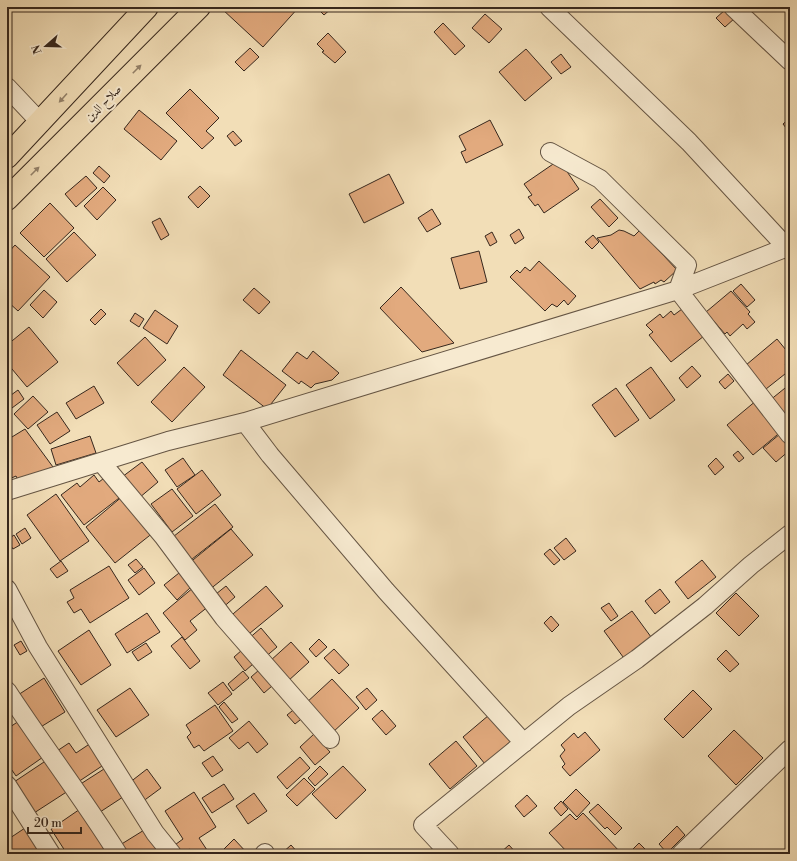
<svg xmlns="http://www.w3.org/2000/svg" width="797" height="861" font-family="'Libre Bodoni',Amiri,serif">
  <rect width="100%" height="100%" fill="#f2deb7"/>
  <filter id="stains"><feTurbulence type="fractalNoise" baseFrequency=".005" numOctaves="4"/><feColorMatrix values="0 0 0 0 .2 0 0 0 0 .09 0 0 0 0 .02 0 0 0 .5 -.17"/></filter>
  <radialGradient id="worn" r=".72"><stop offset=".6" stop-color="#630" stop-opacity="0"/><stop offset="1" stop-color="#630" stop-opacity=".3"/></radialGradient>
  <path fill="#e2aa7e" stroke="#36271d" d="M223 7H299L263 47 222 9Z
    M316 7H333L324 15Z
    M726 9 735 18 725 27 716 18Z
    M485 14 502 29 489 43 472 28Z
    M443 23 465 46 455 55 434 32Z
    M328 33 346 52 335 63 322 52 324 51 317 44Z
    M250 48 259 57 244 71 235 62Z
    M526 49 552 78 525 101 499 72Z
    M561 54 571 67 561 74 551 62Z
    M190 89 219 118 206 131 214 138 202 149 166 113Z
    M139 110 177 141 161 160 124 129Z
    M790 118V133L783 124Z
    M490 120 503 145 466 163 461 152 466 150 459 136Z
    M233 131 242 141 235 146 227 136Z
    M559 160 579 189 544 213 538 204 535 206 528 197 532 195 524 184Z
    M99 166 110 176 104 183 93 173Z
    M389 174 404 203 364 223 349 194Z
    M86 176 97 188 76 207 65 194Z
    M200 186 210 196 198 208 188 197Z
    M103 187 116 200 97 220 84 206Z
    M600 199 618 218 609 227 591 207Z
    M50 203 74 228 44 257 20 233Z
    M432 209 441 224 427 232 418 218Z
    M160 218 169 235 161 240 152 222Z
    M519 229 524 238 515 244 510 235Z
    M619 230 624 231 634 236 640 230 677 270 664 282 661 280 655 284 654 282 640 289 597 238 611 235Z
    M74 232 96 255 67 282 46 259Z
    M492 232 497 242 490 246 485 236Z
    M593 235 599 242 592 249 585 242Z
    M15 245 50 277 18 311 7 301V254Z
    M479 251 487 282 460 289 451 258Z
    M539 261 576 296 568 305 564 300 557 307 552 304 545 311 510 277 517 270 520 273 525 267 530 271Z
    M741 284 755 300 747 307 733 291Z
    M401 287 454 343 422 352 380 308Z
    M254 288 270 302 259 314 243 300Z
    M44 290 57 302 43 318 30 305Z
    M731 291 750 312 748 314 755 322 747 329 743 324 730 336 727 332 725 334 706 312Z
    M101 309 106 314 95 325 90 320Z
    M682 309 704 336 671 362 649 335 653 332 646 325 660 314 663 318 671 311 674 315Z
    M155 310 178 326 167 344 143 328Z
    M135 313 144 319 139 327 130 321Z
    M29 327 58 362 27 387 7 363 9 358 7 345Z
    M145 337 166 360 138 386 117 363Z
    M777 339 786 350 790 347V359L785 364 790 370 766 389 746 365Z
    M241 350 286 385 267 409 223 375Z
    M313 351 339 373 332 380 315 384 311 388 301 381 299 384 282 371 297 352 307 359Z
    M692 366 701 376 687 388 679 378Z
    M184 367 205 387 172 422 151 402Z
    M651 367 675 400 650 419 626 385Z
    M728 374 734 381 725 389 719 382Z
    M790 384V425L769 401Z
    M94 386 104 403 76 419 66 403Z
    M616 388 639 420 615 437 592 405Z
    M18 390 24 399 12 408 7 402V398Z
    M33 396 48 412 28 429 14 414Z
    M757 400 783 430 753 455 727 425Z
    M57 412 70 431 50 444 37 425Z
    M25 429 53 467 18 480 16 476 7 480V440Z
    M780 434 790 445V450L776 462 763 448Z
    M90 436 96 453 56 465 51 449Z
    M738 451 744 458 739 462 733 455Z
    M183 458 195 475 177 487 165 470Z
    M716 458 724 467 715 475 708 466Z
    M142 462 158 482 139 498 122 477Z
    M202 470 221 495 196 514 177 489Z
    M94 475 99 482 108 475 123 495 84 525 61 495 77 483 80 487Z
    M172 489 193 516 172 532 151 504Z
    M56 494 89 541 60 561 27 515Z
    M124 495 154 532 115 563 86 527Z
    M215 504 233 527 187 563 169 540Z
    M25 528 31 538 22 544 16 534Z
    M231 529 253 555 209 590 188 564Z
    M14 535 20 545 13 549 7 540Z
    M566 538 576 551 564 560 554 548Z
    M550 549 560 560 554 565 544 554Z
    M136 559 143 567 135 573 128 565Z
    M702 560 716 577 688 599 675 582Z
    M61 561 68 571 57 578 50 569Z
    M109 566 129 598 90 623 81 609 74 613 67 602 74 598 70 590Z
    M144 568 155 583 139 595 128 580Z
    M179 573 191 587 177 600 164 585Z
    M226 586 235 597 221 609 211 598Z
    M266 586 283 606 244 638 227 619Z
    M194 587 209 606 190 621 197 630 185 640 163 613Z
    M660 589 670 602 655 614 645 601Z
    M736 593 759 616 739 636 716 613Z
    M609 603 618 616 611 621 601 608Z
    M632 611 654 641 626 661 604 631Z
    M147 613 160 632 127 653 115 634Z
    M551 616 559 625 552 632 544 623Z
    M261 628 277 647 263 659 247 640Z
    M89 630 111 665 81 685 58 651Z
    M182 637 200 661 190 669 171 646Z
    M319 639 327 647 316 657 309 649Z
    M21 641 27 651 20 655 14 645Z
    M291 642 309 662 288 681 270 661Z
    M146 643 152 652 138 661 132 652Z
    M334 649 349 665 339 674 324 658Z
    M242 650 253 664 245 671 234 657Z
    M726 650 739 664 730 672 717 659Z
    M259 670 272 686 264 693 251 677Z
    M243 671 249 678 233 691 228 684Z
    M44 678 65 712 39 728 18 695Z
    M332 679 359 708 332 733 305 704Z
    M223 682 232 694 218 705 208 693Z
    M130 688 149 715 116 737 97 710Z
    M367 688 377 700 366 710 356 697Z
    M693 690 712 709 683 738 664 719Z
    M224 702 238 719 232 723 219 707Z
    M215 705 233 731 204 751 199 745 194 748 187 737 191 733 186 725Z
    M297 707 305 716 295 724 287 715Z
    M382 710 396 726 386 735 372 719Z
    M489 715 511 741 485 764 463 737Z
    M22 719 46 755 16 776 7 763V729Z
    M249 721 268 744 257 753 248 742 239 749 229 738Z
    M734 730 763 758 736 785 708 756Z
    M585 732 600 750 570 776 562 767 565 764 560 756 565 750 561 745 574 733 578 738Z
    M314 734 330 752 315 765 300 747Z
    M456 741 477 766 450 789 429 764Z
    M69 743 76 753 91 743 105 764 75 784 54 753Z
    M213 756 223 770 212 777 202 763Z
    M300 757 310 768 287 789 277 777Z
    M47 760 68 791 34 813 14 782Z
    M320 766 328 774 315 786 308 778Z
    M343 766 366 790 336 819 312 794Z
    M104 769 123 797 97 814 79 785Z
    M147 769 161 788 142 802 129 783Z
    M304 778 315 789 297 806 286 795Z
    M224 784 234 799 212 813 202 798Z
    M576 789 590 803 577 817 563 802Z
    M194 792 216 827 199 838 207 850 202 854H194L190 849 183 854H177L172 847 183 839 165 811Z
    M254 793 267 811 248 824 236 806Z
    M527 795 537 806 524 817 515 806Z
    M561 801 568 809 561 816 554 808Z
    M598 804 622 828 615 835 607 827 605 829 589 812Z
    M83 807 114 854H67L51 829Z
    M583 813 622 854H569L549 833 570 814 576 820Z
    M677 826 685 835 667 853 659 844Z
    M149 827 166 854H125L120 845Z
    M25 828 42 854H8L7 840Z
    M234 839 248 854H219Z
    M639 843 650 854H628Z
    M291 845 299 854H281Z
    M509 845 517 854H499Z"/>
  <g fill="none" stroke-linecap="round" stroke-linejoin="round">
    <defs>
      <path id="minor" d="M549 7 689 142 790 251
        M733 7 790 61
        M7 87 41 123
        M550 152 600 179 687 265 678 290 790 435
        M245 422 270 455 386 591 524 743
        M101 462 163 536 224 618 330 739
        M7 491 168 441 245 422 678 290 790 246
        M7 589 38 647 155 833 172 854
        M7 691C43 746 83 798 118 854
        M7 785 51 854
        M264 854 265 853
        M450 854 423 825 569 706 637 659 705 606 751 565 790 534
        M681 854 790 749"/>
      <path id="highway" d="M7 157 147 7
        M7 199 199 7"/>
    </defs>
    <use href="#minor" stroke="#655544" stroke-width="20"/>
    <use href="#highway" stroke="#36271d" stroke-width="24"/>
    <use href="#minor" stroke="#f7ead0" stroke-width="18"/>
    <use href="#highway" stroke="#f2deb7" stroke-width="22"/>
  </g>
  <defs><path id="oneway-solid" d="M-6-.8H1V-3.2L6.5 0L1 3.2V.8H-6Z"/></defs>
  <g fill="#94826a">
    <use href="#oneway-solid" transform="translate(137 69) rotate(-45)"/>
    <use href="#oneway-solid" transform="translate(63 98) rotate(132)"/>
    <use href="#oneway-solid" transform="translate(35 171) rotate(-45)"/>
  </g>
  <g text-anchor="middle" stroke-width="4" stroke-linejoin="round" paint-order="stroke">
    <g font-size="12" fill="#36271d" stroke="#f7ead0">
      <text transform="translate(103 103) rotate(-45)" y="4">صلاح الدين</text>
    </g>
  </g>
  <rect width="797" height="861" fill="none" stroke="#f2deb7" stroke-width="24"/>
  <rect x="8" y="8" width="781" height="845" fill="none" stroke="#36271d" stroke-width="2"/>
  <rect x="12" y="12" width="773" height="837" fill="none" stroke="#36271d"/>
  <g transform="translate(46 46) rotate(250)" stroke="#f7ead0" stroke-width="3" paint-order="stroke">
  <path d="M0-3L7 15L0 10L-7 15Z" fill="#36271d"/>
  <text y="-6" font-size="11" font-weight="bold" text-anchor="middle" fill="#36271d">N</text>
  </g>
  <path d="M28 827v6h53v-6" fill="none" stroke="#36271d" stroke-width="2"/>
  <text x="34" y="827" font-size="12" fill="#36271d" stroke="#f7ead0" stroke-width="3" paint-order="stroke">20 m</text>
  <rect width="100%" height="100%" filter="url(#stains)"/>
  <rect width="100%" height="100%" fill="url(#worn)"/>
</svg>
